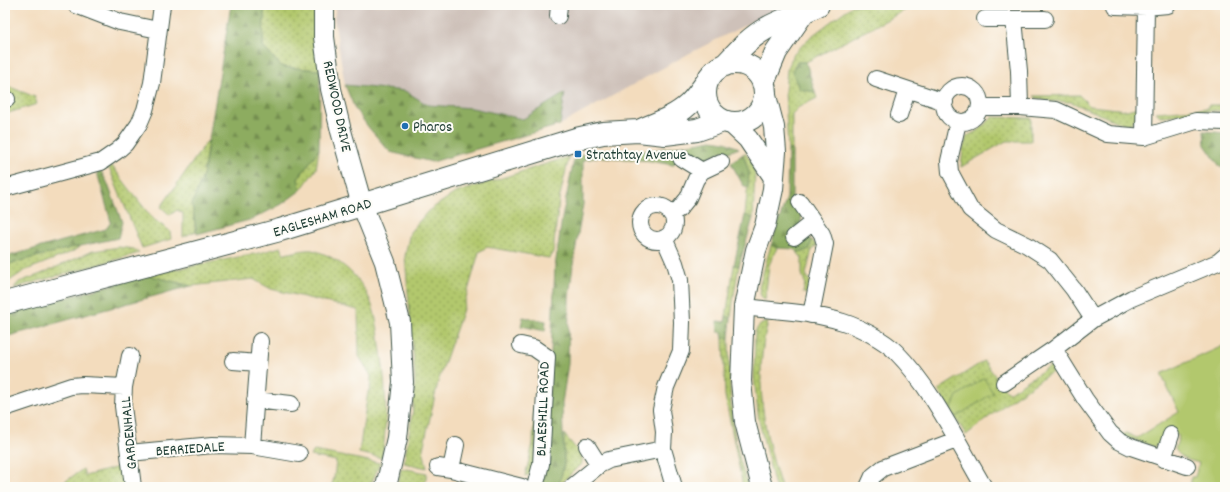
<svg xmlns="http://www.w3.org/2000/svg" width="1230" height="492" font-family="Dekko,sans-serif">
  <defs>
    <pattern id="grass-dots" width="8" height="8" patternUnits="userSpaceOnUse"><rect width="8" height="8" fill="#b2c86d"/><path d="M2 2h.1M6 6h.1" fill="none" stroke="#90a45a" stroke-width="1.8" stroke-linecap="round"/></pattern>
    <pattern id="forest-firs" width="22" height="20" patternUnits="userSpaceOnUse"><rect width="22" height="20" fill="#8dac60"/><path d="M5 1l3.5 6h-7zM16 11l3.5 6h-7z" fill="#738d50"/></pattern>
  </defs>
  <rect width="100%" height="100%" fill="#fdfcf7"/>
  <filter id="ink" filterUnits="userSpaceOnUse"><feTurbulence type="fractalNoise" baseFrequency=".025" numOctaves="2"/><feDisplacementMap in="SourceGraphic" scale="8" xChannelSelector="R" yChannelSelector="G"/><feConvolveMatrix kernelMatrix="1 2 1 2 8 2 1 2 1" color-interpolation-filters="sRGB"/></filter>
  <filter id="wash" filterUnits="userSpaceOnUse"><feTurbulence type="fractalNoise" baseFrequency=".012" numOctaves="4" result="noise"/><feDisplacementMap in="SourceGraphic" scale="16" xChannelSelector="R" yChannelSelector="G"/><feGaussianBlur stdDeviation="0.9" result="paint"/><feColorMatrix in="noise" values="0 0 0 0 0 0 0 0 0 0 0 0 0 0 0 0 0 1.4 0 .05"/><feComposite in="paint" operator="in"/></filter>
  <g filter="url(#wash)">
    <rect width="100%" height="100%" fill="#f3dcbd"/>
    <path fill="#cec1b9" d="M336 5H785L690 53 560 125 564 94 524 119 472 108 428 105 405 91 345 85 334 19Z"/>
    <path fill="url(#grass-dots)" stroke="#688250" d="M268 5H314L320 70 282 67 263 47 264 12Z
      M853 5H915L806 62H796L799 89 815 92 817 98 799 107 792 114V150H788L785 91 787 70 793 55 809 38Z
      M5 85 35 97 37 104 5 114V104L11 93 5 90Z
      M1079 95 1090 106 1127 110 1138 107 1135 119 1131 124 1120 123 1071 102 1045 101 1036 98 1034 96Z
      M1208 105H1225V111C1203 109 1182 116 1160 116L1156 112 1208 108Z
      M993 117 1031 118V141H1006L961 167 963 149 967 136 979 130Z
      M208 140 203 176 192 204 196 231 183 237V213L177 210 170 215 161 207Z
      M319 149 316 169 301 190 298 179Z
      M745 153 752 162 755 173 753 218 745 215 749 172 743 154Z
      M569 157 559 200 553 252 549 258 487 247 479 252 462 312 438 382 423 449 427 468 404 463 413 409 415 377 405 256 410 232 428 211 455 193 555 161Z
      M112 166 152 218 170 231 171 239 142 248 109 168Z
      M812 240 817 246 812 249 806 274 810 282 808 294 803 293 805 283 802 274V258L797 252C807 251 810 251 812 240Z
      M82 245 72 252 24 271 5 284V265Z
      M771 245 777 248 769 265 765 300 761 296 759 287Z
      M119 247 134 249 139 253 14 288 19 282 41 274 93 251Z
      M281 247 284 254C292 253 304 249 312 250 334 255 355 272 366 292 375 308 378 327 380 345 386 383 388 420 382 458L359 453 368 391H370L371 376 359 356 358 310 271 289 253 279 191 286 147 275 259 253Z
      M734 265 739 266 734 294 731 318 726 316Z
      M768 322C753 377 764 434 781 487H775L759 421 754 378 755 332C758 326 762 323 768 322Z
      M723 338H729C729 387 730 441 749 487H743L725 396Z
      M984 361 1008 393 1050 366 1058 368 1012 399 966 435 938 390Z
      M534 410 540 413 533 473 525 476 533 444Z
      M564 434 582 456V463L558 487 564 465Z
      M314 451 380 463 370 487H331L334 478 336 461 310 456Z
      M122 466 124 487H65L63 483 83 469 85 476Z
      M401 468 427 473 424 487H397Z"/>
    <path fill="url(#forest-firs)" stroke="#56744a" d="M231 5H268L264 12 263 47 282 67 320 70 319 149 298 179 301 190 282 204 253 219 197 234 192 204 203 176Z
      M797 62H806L815 92 799 89 792 71Z
      M345 85 405 91 428 105 472 108 523 119 565 93 560 125 432 162 390 152 369 128 355 109Z
      M1204 131 1225 133V165L1221 168 1205 145Z
      M712 140 725 142 739 148 729 152 722 151 704 159H697L682 152 673 165 650 161 602 157 583 160V204L573 265 569 298 568 364 562 403 564 465 558 487H540L549 395 555 267 562 218 574 160 576 156 608 150 648 151Z
      M788 150H792V199L802 215 797 243 808 238 812 240C810 251 807 251 797 252L795 249 777 248 771 245 787 197Z
      M743 154 749 172 748 188 743 185 731 163Z
      M101 171 107 182 122 222 118 238 62 250 5 265V257L106 229 111 222 97 172Z
      M745 215 753 218 739 266 734 265Z
      M147 275 191 286 5 337V315Z
      M726 316 731 318 729 338H723L722 332H718L717 321 725 322Z
      M523 317 546 321 545 331 521 326Z"/>
    <path fill="#b2c86d" stroke="#688250" d="M1225 345V487H1191V477H1195L1199 463C1189 460 1181 459 1175 449L1179 436 1166 430 1160 443 1155 447 1122 436 1126 433 1137 438 1179 412 1161 374Z
      M984 378 993 393 956 417 951 410 957 396Z"/>
  </g>
  <g filter="url(#ink)">
    <g fill="none" stroke-linecap="round" stroke-linejoin="round">
      <defs>
        <path id="minor" d="M76 5 120 22 158 30
          M1115 6 1146 7 1168 5
          M558 16 559 5
          M985 19H1045
          M1014 19 1019 71 1020 107
          M876 79 945 102
          M944 104a18 18 0 1 1 36 0a18 18 0 1 1-36 0Z
          M5 98 7 99
          M980 107H1020L1056 110 1108 134 1144 137 1196 121 1225 122
          M899 115 907 90
          M958 122 949 161 950 172 970 209 996 230 1027 245 1050 260 1074 290 1093 319
          M1144 137 1146 7
          M681 158 702 171
          M5 188 101 162 117 151 125 144 139 124 145 110 152 83 162 5
          M800 202 822 234 825 244 811 315
          M640 223a17 17 0 1 1 34 0a17 17 0 1 1-34 0Z
          M671 214 679 209 688 198 696 179 702 171 721 162
          M794 237 813 222
          M664 238 675 263 680 280 682 322 681 351 666 387 661 410 664 432 663 449 674 487
          M744 307C777 311 811 312 843 322 859 327 884 340 896 352 932 388 958 443 984 487
          M521 345 534 348 547 357 541 464 535 487
          M1054 349 1085 399 1110 433 1119 441 1131 447 1187 466
          M130 356 124 387 123 406 133 487
          M233 361 258 363
          M1004 383 1054 349 1093 319 1132 298 1218 262 1225 256
          M255 400 291 404
          M5 408 71 386 83 385 124 387
          M252 446 260 341
          M587 446 599 465
          M129 453 213 445 252 446 299 454
          M1163 459 1171 435
          M438 467 451 469 522 487
          M451 469 456 445
          M572 487 599 465 609 460 663 449
          M868 487 873 476 883 468 956 440"/>
        <path id="tertiary" d="M324 5V37L331 89 341 131 362 205 385 262 400 322 403 382 397 438 386 487
          M732 124 748 139 773 176
          M762 487 745 422 741 381 744 307 756 250 765 226 773 189 776 152 774 127 765 92"/>
        <path id="secondary" d="M705 93a30 30 0 1 1 60 0a30 30 0 1 1-60 0Z
          M725 65C738 51 750 37 767 28 783 19 801 14 818 5
          M763 83 776 52 803 13
          M641 130C657 123 675 117 688 105 695 99 700 91 706 83
          M5 303 280 230 576 139 603 133 638 131 665 134 697 130 723 121"/>
      </defs>
      <use href="#minor" stroke="#3f5549" stroke-width="18"/>
      <use href="#tertiary" stroke="#3f5549" stroke-width="22"/>
      <use href="#secondary" stroke="#3f5549" stroke-width="24"/>
      <use href="#minor" stroke="#fff" stroke-width="16"/>
      <use href="#tertiary" stroke="#fff" stroke-width="20"/>
      <use href="#secondary" stroke="#fff" stroke-width="22"/>
    </g>
  </g>
  <g fill="#1f6fb2" stroke="#fdfcf7" stroke-width="1.5">
    <circle cx="405" cy="126" r="4"/>
    <rect x="574" y="150" width="8" height="8" rx="2"/>
  </g>
  <g text-anchor="middle" stroke-width="4" stroke-linejoin="round" paint-order="stroke">
    <g font-size="15" fill="#1f3d34" stroke="#fdfcf7">
      <text transform="translate(338 106) rotate(78)" y="5">REDWOOD DRIVE</text>
      <text transform="translate(322 217) rotate(-17)" y="5">EAGLESHAM ROAD</text>
      <text transform="translate(542 409) rotate(-88)" y="5">BLAESHILL ROAD</text>
      <text transform="translate(128 433) rotate(-95)" y="5">GARDENHALL</text>
      <text transform="translate(190 448) rotate(-4)" y="5">BERRIEDALE</text>
    </g>
    <g font-size="15" fill="#1f3d34" stroke="#fdfcf7" text-anchor="start">
      <text x="413" y="131">Pharos</text>
      <text x="586" y="159">Strathtay Avenue</text>
    </g>
  </g>
  <rect width="1230" height="492" fill="none" stroke="#fdfcf7" stroke-width="20"/>
</svg>
